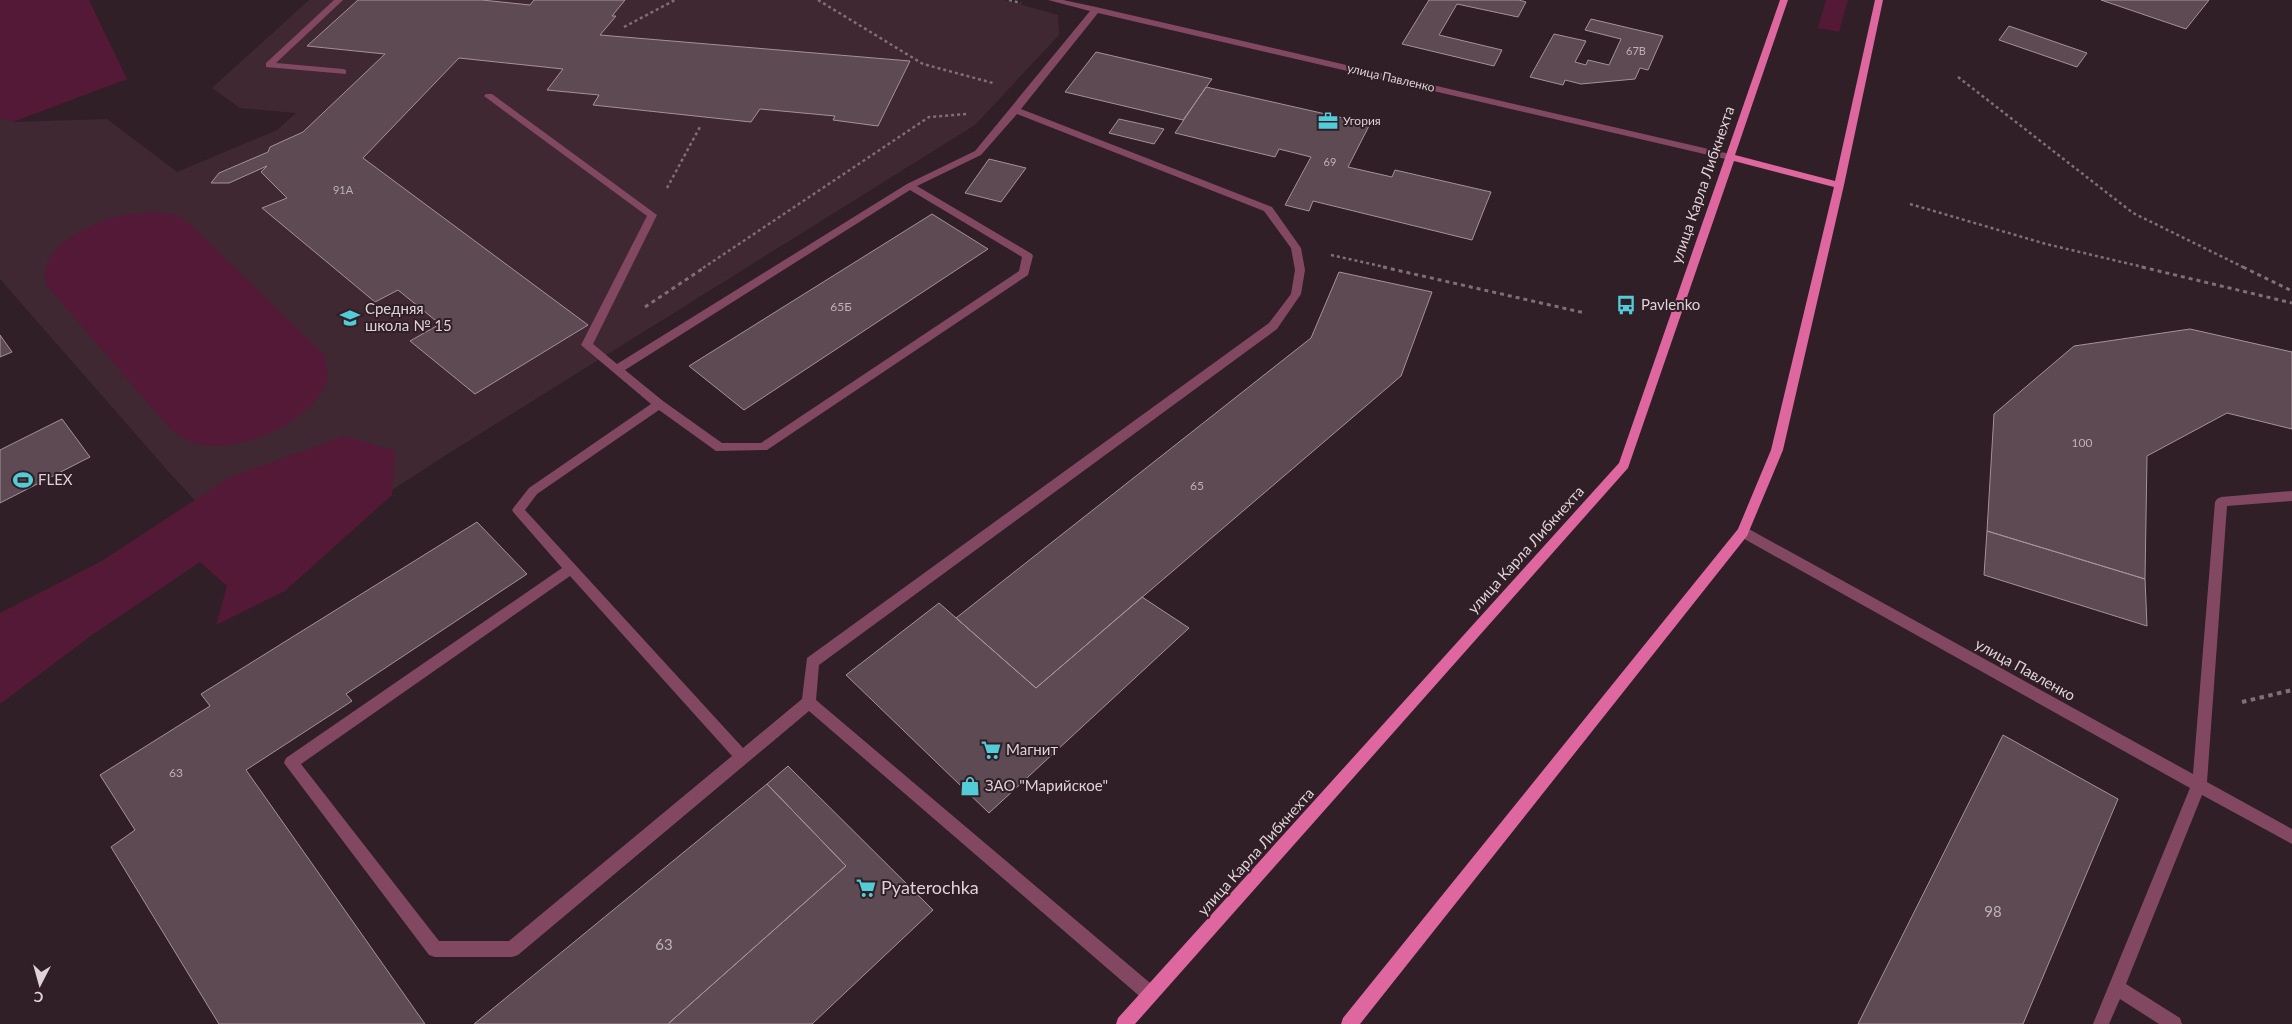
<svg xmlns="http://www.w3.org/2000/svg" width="2292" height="1024" font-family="Lato,sans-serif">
  <rect width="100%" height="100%" fill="#301f26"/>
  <path fill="#3f2832" d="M309 0H1004L1058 15 1059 35 975 125 446 455 262 574 168 471 0 279V109L13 122 107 119 177 172 277 130 296 113 240 108 212 88Z"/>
  <path fill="#541936" d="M0 0H89L127 79 13 122 0 118Z
    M1826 0H1848L1839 32 1818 28Z
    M158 212 176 215 190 224 324 355C327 365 330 374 325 385 308 424 240 453 199 444 189 442 181 437 172 431L47 286C34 252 84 226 111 218 127 214 142 213 158 212Z
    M345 436 395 451 392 495 285 591 216 625 227 586 200 562 92 635 0 704V613L100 562 230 477Z"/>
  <path fill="#5d4a52" stroke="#a69199" d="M358 0H482L530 5 534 0H625L612 16H616L600 35 910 61 878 126 833 120 835 116 760 109 751 122 593 105 599 95 547 90 563 69 459 58 363 158 588 325 475 394 410 341 440 324 398 290 375 302 262 208 287 198 261 172 267 166 229 183H211L219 173 268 152 270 147 303 132 385 54 307 46Z
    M1429 0H1519L1526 2 1518 17 1457 4 1439 35 1502 50 1494 66 1402 44Z
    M2101 0H2209L2186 29Z
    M1591 19 1663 36 1648 70 1640 68 1635 79 1581 84 1565 80 1563 85 1530 77 1554 34 1586 41 1575 62 1586 65 1588 60 1609 65 1621 39 1585 30Z
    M2009 26 2087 53 2077 67 1999 40Z
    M1096 52 1212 79 1183 120 1065 92Z
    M1206 87 1370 124 1348 167 1392 177 1395 170 1491 192 1472 240 1313 201 1309 211 1285 205 1311 157 1279 149 1275 157 1175 133Z
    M1119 119 1164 129 1154 144 1109 133Z
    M989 159 1026 168 1001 202 965 193Z
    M932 214 988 249 744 410 689 366Z
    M1339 272 1432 292 1401 376 1036 688 956 618 1311 338Z
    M2190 329 2292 352V429L2227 413 2147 456 2145 579 1987 531 1994 414 2074 346Z
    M0 335 12 352 0 357Z
    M62 419 90 457 0 503V450Z
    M477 522 527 574 346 694 352 701 246 770 425 1024H219L111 847 135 830 100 775 210 706 201 694Z
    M1987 531 2145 579 2147 626 1984 575Z
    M1142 597 1189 628 989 813 846 675 939 603 1036 688Z
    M2003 735 2118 799 2023 1024H1858Z
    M788 766 933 910 812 1024H668L846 866 767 784Z
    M767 784 846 866 668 1024H474Z"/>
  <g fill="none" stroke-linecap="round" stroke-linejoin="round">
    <path stroke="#7e7075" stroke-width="2.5" stroke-dasharray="3 3" stroke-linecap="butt" d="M818 0 923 64 993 83
      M1009 0 1021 3
      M624 27 675 0
      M1958 77 2133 213 2245 268
      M667 188 701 125
      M1910 204 2046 244 2147 268
      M1331 255 1389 268
      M703 268 929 117 967 114"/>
    <path stroke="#7e7075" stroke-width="3" stroke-dasharray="4 4" stroke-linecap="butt" d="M1383 267 1585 313
      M2142 267 2292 303
      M2243 267 2292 291
      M645 307 705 267"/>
    <path stroke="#7e7075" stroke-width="4" stroke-dasharray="4.5 4.5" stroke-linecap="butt" d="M2242 702 2292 690"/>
    <path fill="#824862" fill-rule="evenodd" d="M334 0H343L276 63 343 69 346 70V74L266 67V63Z
      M1048 0H1063L1096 7 1730 154 1735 157 1730 160 1098 13 1021 109 1272 207 1301 248 1305 270 1301 294 1277 329 819 665 816 700 1156 988 1158 994 1156 1000 1150 1002 1144 1000 809 711 518 955 512 957H435L429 955 284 763 286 758 562 568 514 513 512 510 514 507 529 488 651 404 581 345 647 216 484 96 486 94H492L657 215 593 344 617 364 907 184 975 151 1090 11ZM1017 114 1264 211 1291 248 1295 270 1291 294 1269 323 807 658 802 699 743 748 525 510 537 494 659 410 716 451 767 450 1028 275 1033 256 1032 254 917 186 981 155ZM910 190 1022 257 1019 271 761 443H722L663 401 625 370ZM570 576 732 756 509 941H439L301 764Z
      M2292 491V501L2227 506 2207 782 2292 829V844L2202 795 2126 984 2180 1018 2182 1024H2159L2120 999 2109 1024H2093L2190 788 1739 536 1737 532 1739 528H1747L2193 774 2215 502 2217 499 2221 497Z"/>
    <path fill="#dd679e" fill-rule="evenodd" d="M1780 0H1788L1735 155 1835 181 1875 0H1883L1844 185 1783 450 1747 536 1360 1024H1341L1343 1018 1738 529 1771 450 1834 187 1734 161 1628 468 1135 1024H1116L1118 1018 1619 463Z"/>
  </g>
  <defs>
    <symbol id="office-bare" viewBox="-9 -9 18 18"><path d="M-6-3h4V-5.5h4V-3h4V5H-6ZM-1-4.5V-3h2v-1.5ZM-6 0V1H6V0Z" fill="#52ccd6" stroke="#301f26" stroke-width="2.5" paint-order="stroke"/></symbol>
    <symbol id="bus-bare" viewBox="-9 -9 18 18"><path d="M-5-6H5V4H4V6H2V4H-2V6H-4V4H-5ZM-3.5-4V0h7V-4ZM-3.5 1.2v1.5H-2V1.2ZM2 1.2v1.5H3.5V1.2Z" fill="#52ccd6" stroke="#301f26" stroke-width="2.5" paint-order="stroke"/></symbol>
    <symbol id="school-bare" viewBox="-9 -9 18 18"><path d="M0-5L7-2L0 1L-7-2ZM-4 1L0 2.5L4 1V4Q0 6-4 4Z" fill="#52ccd6" stroke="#301f26" stroke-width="2.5" paint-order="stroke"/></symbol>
    <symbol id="stadium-bare" viewBox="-9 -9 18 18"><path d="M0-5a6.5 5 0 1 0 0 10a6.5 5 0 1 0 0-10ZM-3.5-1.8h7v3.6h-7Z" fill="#52ccd6" stroke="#301f26" stroke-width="2.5" paint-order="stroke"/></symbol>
    <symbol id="supermarket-bare" viewBox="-9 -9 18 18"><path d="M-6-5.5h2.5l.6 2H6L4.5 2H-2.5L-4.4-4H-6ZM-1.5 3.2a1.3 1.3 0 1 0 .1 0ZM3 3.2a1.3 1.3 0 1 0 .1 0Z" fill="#52ccd6" stroke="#301f26" stroke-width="2.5" paint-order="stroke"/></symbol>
    <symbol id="shop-bare" viewBox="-9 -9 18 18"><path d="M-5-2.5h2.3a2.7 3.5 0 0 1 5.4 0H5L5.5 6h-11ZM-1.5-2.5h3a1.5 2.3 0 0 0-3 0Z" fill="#52ccd6" stroke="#301f26" stroke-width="2.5" paint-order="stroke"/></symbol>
  </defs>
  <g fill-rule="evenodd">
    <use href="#office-bare" x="1314" y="107" width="28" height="28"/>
    <use href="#bus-bare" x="1612" y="291" width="28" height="28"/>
    <use href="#school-bare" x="336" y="304" width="28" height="28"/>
    <use href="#stadium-bare" x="9" y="466" width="28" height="28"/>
    <use href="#supermarket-bare" x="977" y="736" width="28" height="28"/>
    <use href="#shop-bare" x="956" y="772" width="28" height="28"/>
    <use href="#supermarket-bare" x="852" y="874" width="28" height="28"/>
  </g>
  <g text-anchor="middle" stroke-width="4" stroke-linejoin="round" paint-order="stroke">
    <g font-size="11" fill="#beb1b6">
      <text x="1636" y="55">67В</text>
      <text x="1330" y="166">69</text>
      <text x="343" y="194">91А</text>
    </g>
    <g font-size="12" fill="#dfd3d7" stroke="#301f26">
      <text transform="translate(1391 78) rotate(13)" y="4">улица Павленко</text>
    </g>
    <g font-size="12" fill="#dfd3d7" stroke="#301f26" text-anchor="start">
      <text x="1343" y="125">Угория</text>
    </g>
    <g font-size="12" fill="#beb1b6">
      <text x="841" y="311">65Б</text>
      <text x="2082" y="447">100</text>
      <text x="1197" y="490">65</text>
      <text x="176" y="777">63</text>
    </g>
    <g font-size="15" fill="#dfd3d7" stroke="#301f26">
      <text transform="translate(1703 185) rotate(-71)" y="5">улица Карла Либкнехта</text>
      <text transform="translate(1526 550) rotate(-48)" y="5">улица Карла Либкнехта</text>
      <text transform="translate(2025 670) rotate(29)" y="5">улица Павленко</text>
      <text transform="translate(1256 852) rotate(-48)" y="5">улица Карла Либкнехта</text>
    </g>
    <g font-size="15" fill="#dfd3d7" stroke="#301f26" text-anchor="start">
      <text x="1641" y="310">Pavlenko</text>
      <text x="365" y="314">Средняя<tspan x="365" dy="17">школа № 15</tspan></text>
      <text x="38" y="485">FLEX</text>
      <text x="1006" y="755">Магнит</text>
      <text x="985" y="791">ЗАО "Марийское"</text>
    </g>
    <g font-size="15" fill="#beb1b6">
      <text x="1993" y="917">98</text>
      <text x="664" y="950">63</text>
    </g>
    <g font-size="18" fill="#dfd3d7" stroke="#301f26" text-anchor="start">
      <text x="881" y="894">Pyaterochka</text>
    </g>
  </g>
  <g transform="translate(40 984) rotate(186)" stroke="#301f26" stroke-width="4" paint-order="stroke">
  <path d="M0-4L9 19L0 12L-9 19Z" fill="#dfd3d7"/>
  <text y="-8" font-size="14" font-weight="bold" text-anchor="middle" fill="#dfd3d7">С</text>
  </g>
</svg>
